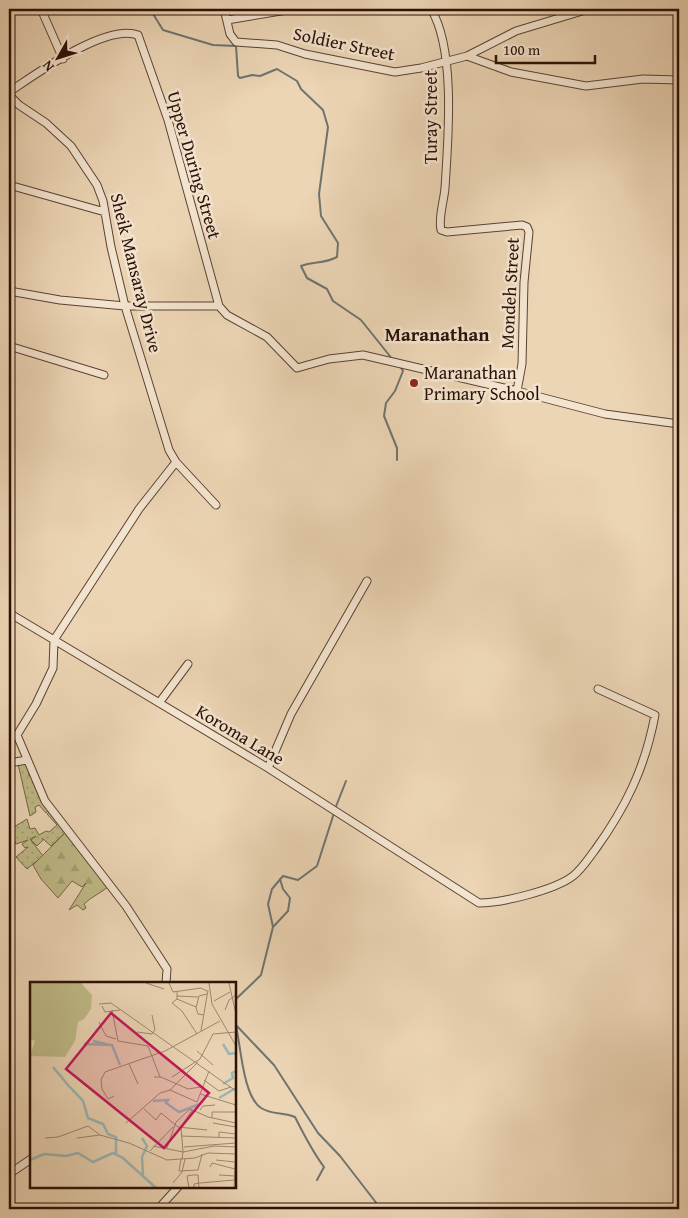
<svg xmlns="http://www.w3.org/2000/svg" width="688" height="1218" font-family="'Gentium Book Plus',serif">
  <defs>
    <pattern id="grass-dots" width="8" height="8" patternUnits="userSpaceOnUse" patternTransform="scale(1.25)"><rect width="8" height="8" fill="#bfbb88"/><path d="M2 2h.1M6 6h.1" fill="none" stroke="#a4a074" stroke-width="1.8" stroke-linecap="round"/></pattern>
    <pattern id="forest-firs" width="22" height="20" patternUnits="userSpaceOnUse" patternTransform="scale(1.25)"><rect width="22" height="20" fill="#bfbb88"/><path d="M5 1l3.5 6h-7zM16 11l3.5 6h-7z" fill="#a4a074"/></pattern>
  </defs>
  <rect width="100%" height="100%" fill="#ecd5b5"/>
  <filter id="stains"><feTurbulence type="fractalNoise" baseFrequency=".004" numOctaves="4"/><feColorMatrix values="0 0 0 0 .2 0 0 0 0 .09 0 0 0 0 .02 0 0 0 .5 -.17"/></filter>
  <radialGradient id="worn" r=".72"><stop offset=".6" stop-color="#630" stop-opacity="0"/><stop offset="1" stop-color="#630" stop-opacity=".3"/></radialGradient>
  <path fill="url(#grass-dots)" stroke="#756647" d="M27 762 29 776 32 775 49 810 46 813 39 805 35 807 36 812 30 816 18 764Z
    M51 811 67 831 51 846 42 838 43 840 37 846 31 840 36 836 30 839 43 856 27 869 16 857 28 847 25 848 22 844 28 840 16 844 13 838 9 840V830L27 819 30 829 35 828 39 835 46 831 49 832 57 825 47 814Z"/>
  <path fill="url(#forest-firs)" stroke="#756647" d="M67 831 109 886C101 893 91 897 84 904L86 908 83 910 77 905 69 910 86 883 82 887 72 881 58 898 41 879 33 865Z"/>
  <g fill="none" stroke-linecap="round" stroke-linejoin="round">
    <path stroke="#6f7470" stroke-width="2" d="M150 9 163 30 213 45 236 46 238 76 240 78 252 75 260 76 277 69 297 81 301 89 323 110 328 127 319 194 321 216 338 243 337 257C324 264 314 261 301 266L307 278 327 289 333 301 361 320 393 360
      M397 460V448L384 416 386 403 395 391 403 371 400 366
      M335 809 346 781
      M273 927 288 911 290 898 283 889 280 879
      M235 1000 261 975 273 927 268 904 272 889 283 876 298 880 317 866 334 813
      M235 1024 274 1065 318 1133 340 1156 381 1209
      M236 1026C241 1047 243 1096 261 1108 272 1115 284 1112 295 1117 304 1135 312 1151 324 1167L317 1180"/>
    <defs>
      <path id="minor" d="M41 9 63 59
        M209 9H221
        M224 9 230 34 236 42 277 45 305 54 395 72 421 68 467 56 516 31 589 9
        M431 9C456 50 448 140 445 188 444 201 438 218 441 230L447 232 522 225 527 227 529 232 524 282 522 364 517 391
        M227 20 293 9
        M467 56 511 72 586 86 643 79 679 80
        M9 92C36 74 106 23 138 35L168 120 219 306
        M9 95 19 105 46 123 71 146 97 185 103 201 111 247 125 306 169 450 176 462 216 505
        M9 185 105 212
        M9 291 60 300 125 306H219
        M219 306 227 315 267 337 297 368 329 359 363 355 517 391 605 414 679 424
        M9 346 104 375
        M9 613 268 768 479 903C502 903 555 890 573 876 582 869 588 859 595 850 626 807 645 768 655 715L598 689
        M159 703 188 664
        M9 763 27 760
        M268 768 291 714 367 581
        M166 983 167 969 126 906 45 801 17 735 36 704 53 668 54 640 139 509 176 462
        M9 1174 31 1159
        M158 1209 178 1187"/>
    </defs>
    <use href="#minor" stroke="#5b4132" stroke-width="9"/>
    <use href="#minor" stroke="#f3e4cf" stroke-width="7"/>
  </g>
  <circle fill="#8f2418" stroke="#f3e4cf" stroke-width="2" cx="414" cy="383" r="5"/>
  <g text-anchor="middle" stroke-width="5" stroke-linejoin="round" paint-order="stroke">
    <g font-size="18" fill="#2b1006" stroke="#f3e4cf">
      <text transform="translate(344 44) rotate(12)" y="6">Soldier Street</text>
      <text transform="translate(431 117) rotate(-90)" y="6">Turay Street</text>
      <text transform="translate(194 165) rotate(74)" y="6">Upper During Street</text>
      <text transform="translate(136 273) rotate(76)" y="6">Sheik Mansaray Drive</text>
      <text transform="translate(510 293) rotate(-87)" y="6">Mondeh Street</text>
      <text transform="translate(240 735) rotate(31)" y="6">Koroma Lane</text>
    </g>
    <g font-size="18" fill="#2b1006" stroke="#f3e4cf" text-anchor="start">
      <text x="424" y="379">Maranathan<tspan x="424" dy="21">Primary School</tspan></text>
    </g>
    <g font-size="19" font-weight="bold" fill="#2b1006" stroke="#f3e4cf">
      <text x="437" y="341">Maranathan</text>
    </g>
  </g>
  <g transform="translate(30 982)">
    <rect width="206" height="206" fill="#ecd5b5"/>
    <path d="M0 1H51L62 13 61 27 54 37 48 40 45 59 35 75 0 74 5 59 0 57Z" fill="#bfbb88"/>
    <path fill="none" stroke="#9cb6b7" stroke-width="2.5" d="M63 59 80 63M54 62 82 63 90 83M193 62 199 72 206 71M23 85 38 103M193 102 203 96 202 91 206 89M38 103 53 119 58 136 73 142 78 152 86 155V172M189 116 206 106M123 119 138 118 136 121 149 130 170 122M112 156 117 164 112 175 113 193M0 178 14 172 36 174 48 171 63 180 83 171 93 176 126 206"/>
    <path fill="none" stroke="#9f866f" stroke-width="1" d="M116 1 134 7M139 1 143 10 171 6 177 9M179 1 182 22 206 64M199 1 206 32M147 10V17L142 21 152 29 167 52M147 14 168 15M147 17 166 25M184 19 200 10M69 22 81 21 206 109M72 24 75 30 90 28M82 28 88 59 118 64 130 95M195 28 199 18 206 13M122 33 125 48 122 52M174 33 168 32 166 26 169 14 177 12M69 40 76 54 86 57M171 49 178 8M107 50 122 52M167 69 183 83M99 82 108 102M124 95H131L158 107 171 105M142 95 170 77 183 52 206 50M174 98 189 109 201 105M140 108 167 120 179 89M140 108 168 80M170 112 206 123M84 114 78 117 72 107 71 98 75 90 135 69 190 39M114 127 126 138 131 131 148 145 177 148M162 128 151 145 153 170 184 164 206 165M170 128 173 124 185 123M182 136V130H206M96 141 130 111 140 108M183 141 206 145M151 154 206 156M189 155V150L206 152M15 156 28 155 58 144 70 153M47 156 70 153 99 161 137 178 165 176 178 171 206 172M123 164 153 170 152 177M154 165 206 161M137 166 146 140 160 127 178 135 206 141M120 169 143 145M151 177 149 189 168 188 172 172M186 178 205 180M180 185 182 181 205 187M189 193 205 194M143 201 152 190 155 177M159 206 157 194 163 193H168L169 206M164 206V202L170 201 204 198M204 206 206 165"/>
    <path fill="#c2185b" fill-opacity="0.15" stroke="#c2185b" stroke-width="2.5" d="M81 31 179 111 134 166 36 87Z"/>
    <rect width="206" height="206" fill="none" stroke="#2b1006" stroke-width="2.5"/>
  </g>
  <rect width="688" height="1218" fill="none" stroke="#ecd5b5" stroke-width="30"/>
  <rect x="10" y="10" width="668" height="1198" fill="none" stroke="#2b1006" stroke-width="2.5"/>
  <rect x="15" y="15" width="658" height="1188" fill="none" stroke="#2b1006"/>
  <g transform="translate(58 58) rotate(231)" stroke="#f3e4cf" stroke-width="4" paint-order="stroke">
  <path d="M0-4L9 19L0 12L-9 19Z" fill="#2b1006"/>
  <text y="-8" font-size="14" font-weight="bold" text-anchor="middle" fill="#2b1006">N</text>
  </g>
  <path d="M496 55v8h99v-8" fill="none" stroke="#2b1006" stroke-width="2.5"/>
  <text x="503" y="55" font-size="15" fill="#2b1006" stroke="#f3e4cf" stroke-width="4" paint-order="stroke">100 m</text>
  <rect width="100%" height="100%" filter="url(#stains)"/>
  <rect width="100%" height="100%" fill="url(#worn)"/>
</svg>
